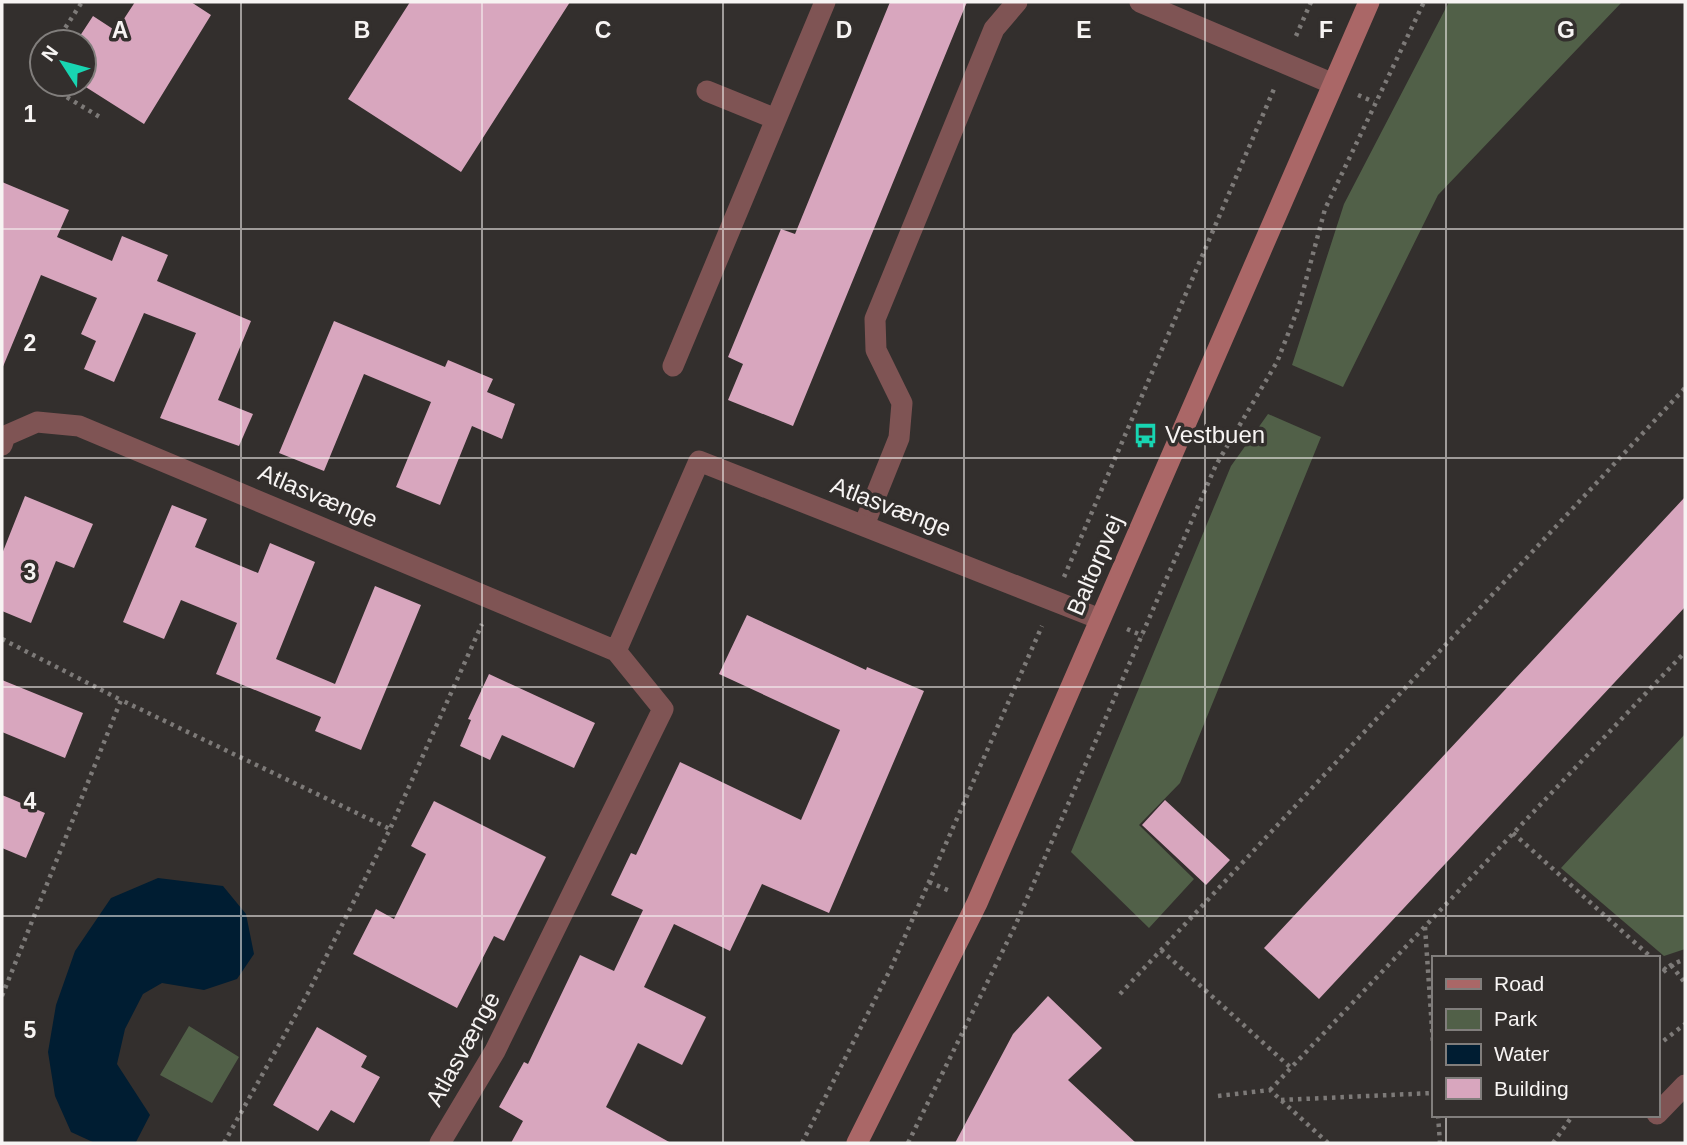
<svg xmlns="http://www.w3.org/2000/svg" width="1687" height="1145" font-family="Arial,sans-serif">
  <rect width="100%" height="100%" fill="#332f2d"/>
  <path fill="#516048" d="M1449 2H1622L1438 195 1343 387 1292 365 1344 204Z
    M1268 414 1321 437 1180 783 1139 825 1194 879 1149 928 1071 852 1231 466Z
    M1685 734V949L1664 956 1561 868Z
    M189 1026 239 1057 212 1103 160 1075Z"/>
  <path fill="#001d32" d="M158 878 223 886 246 914 254 954 237 979 204 990 162 983 143 994 125 1029 117 1064 150 1115 136 1142 95 1143 71 1132 55 1096 48 1052 56 1005 75 951 111 898Z"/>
  <path fill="#d8a6be" d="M135 2H191L211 15 144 124 81 84H84V42H76L93 16 116 31Z
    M410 2H570L461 172 348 99Z
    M890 2H967L793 426 728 400 743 364 728 357 781 229 795 234Z
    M2 182 69 210 57 237 112 261 122 236 168 255 157 281 251 321 218 400 253 414 239 446 160 418 196 333 144 313 114 382 84 369 96 341 81 334 97 298 41 275 2 369Z
    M334 321 445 367 448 360 493 379 487 392 515 404 502 439 472 426 440 505 396 487 431 402 364 374 324 471 279 453Z
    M25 496 93 524 74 568 56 561 31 623 2 611V554Z
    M1685 497V607L1319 999 1264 948Z
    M172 505 207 519 195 547 258 573 270 543 315 562 276 659 335 684 375 586 421 605 361 750 315 731 321 717 216 674 237 623 181 600 164 639 123 622Z
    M747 615 866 670 867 667 924 691 829 913 762 884 730 951 674 924 644 987 706 1017 682 1065 638 1043 606 1107 671 1143H511L523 1121 499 1107 524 1062 528 1064 580 955 614 971 643 910 611 895 631 853 636 855 680 762 801 820 840 730 719 674Z
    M489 674 595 723 574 768 502 735 490 760 460 746 471 720 468 719Z
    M2 680 83 713 65 758 2 732Z
    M2 795 45 813 26 858 2 848Z
    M1165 800 1230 860 1206 885 1142 825Z
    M434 801 546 857 504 941 494 936 457 1008 353 954 376 909 394 919 426 854 411 846Z
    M1048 996 1102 1048 1068 1080 1136 1143H955L1013 1034Z
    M317 1027 367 1056 361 1067 380 1077 354 1123 331 1110 318 1131 273 1105Z"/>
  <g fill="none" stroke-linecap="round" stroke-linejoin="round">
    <path stroke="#7d7a78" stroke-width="4.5" stroke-dasharray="3.5 5" stroke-linecap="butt" d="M1296 36 1311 2
      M56 42 82 2
      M42 65 34 77 42 82
      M45 84 103 119
      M1358 95 1374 102
      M1064 577 1274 89
      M1127 629 1143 636
      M2 639 121 700
      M1513 833 1652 958
      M929 882 950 891
      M1425 927 1433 1043
      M1161 950 1291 1068
      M1657 962 1666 970
      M1671 965 1685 983
      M1657 978 1671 965 1685 959
      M1120 994 1685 388
      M2 996 121 700 390 829
      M1657 1046 1685 1024
      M1270 1090 1685 652
      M1218 1096 1270 1090 1328 1143
      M1281 1100 1433 1093
      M1438 1115 1440 1143
      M224 1143 308 993 390 829 482 624
      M802 1143 891 968 1042 626
      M908 1143 1015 926 1216 465 1277 362 1299 306 1325 209 1424 2
      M1553 1143 1573 1115"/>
    <path stroke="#7f5454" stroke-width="21" d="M1140 2 1331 83
      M707 91 776 119
      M673 366 825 2
      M864 525 899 438 902 403 876 350 875 319 994 29 1017 2"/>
    <path stroke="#7f5454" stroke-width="21" d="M2 445 5 436 37 422 79 426 616 651 663 709 495 1051 440 1143
      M616 651 699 461 1100 619
      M1657 1114 1685 1085"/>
    <path stroke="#aa6767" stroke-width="21" d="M857 1143 977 903 1369 2"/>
  </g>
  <path fill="none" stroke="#f7f4f3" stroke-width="2" stroke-opacity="0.55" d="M241 2V1143M482 2V1143M723 2V1143M964 2V1143M1205 2V1143M1446 2V958M2 229H1685M2 458H1685M2 687H1685M2 916H1685M1446 1115V1143"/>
  <defs>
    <symbol id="bus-bare" viewBox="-9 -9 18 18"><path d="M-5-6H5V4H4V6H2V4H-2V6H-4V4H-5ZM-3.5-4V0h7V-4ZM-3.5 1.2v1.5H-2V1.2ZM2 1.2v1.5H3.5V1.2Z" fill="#18d5b2" stroke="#332f2d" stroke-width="2.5" paint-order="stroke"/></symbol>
  </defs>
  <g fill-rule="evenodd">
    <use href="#bus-bare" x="1128" y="418" width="35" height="35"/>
  </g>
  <g text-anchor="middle" stroke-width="7" stroke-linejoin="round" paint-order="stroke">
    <g font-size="24" fill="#f7f4f3" stroke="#332f2d" text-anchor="start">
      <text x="1165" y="443">Vestbuen</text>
    </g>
    <g font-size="24" fill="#f7f4f3" stroke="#332f2d">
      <text transform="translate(318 496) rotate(23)" y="8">Atlasvænge</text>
      <text transform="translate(891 507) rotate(21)" y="8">Atlasvænge</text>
      <text transform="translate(1095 565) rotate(-67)" y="8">Baltorpvej</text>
      <text transform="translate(463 1049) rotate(-61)" y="8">Atlasvænge</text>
    </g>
  </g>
  <g font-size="23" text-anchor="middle" font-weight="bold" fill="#f7f4f3" stroke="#332f2d" stroke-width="7" stroke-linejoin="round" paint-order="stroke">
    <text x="120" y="38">A</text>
    <text x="362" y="38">B</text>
    <text x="603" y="38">C</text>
    <text x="844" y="38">D</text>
    <text x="1084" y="38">E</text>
    <text x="1326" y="38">F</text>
    <text x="1566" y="38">G</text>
    <text x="30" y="122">1</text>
    <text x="30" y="351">2</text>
    <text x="30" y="580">3</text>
    <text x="30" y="809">4</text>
    <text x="30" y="1038">5</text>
  </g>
  <rect width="1687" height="1145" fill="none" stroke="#f7f4f3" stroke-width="7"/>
  <rect x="1432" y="956" width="228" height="161" fill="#332f2d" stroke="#817e7c" stroke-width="2"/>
  <rect x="1446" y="979" width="35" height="10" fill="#aa6767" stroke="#817e7c" stroke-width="2"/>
  <text x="1494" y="991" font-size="21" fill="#f7f4f3">Road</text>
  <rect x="1446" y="1009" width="35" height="21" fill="#516048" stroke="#817e7c" stroke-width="2"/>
  <text x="1494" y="1026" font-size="21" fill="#f7f4f3">Park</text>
  <rect x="1446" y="1044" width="35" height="21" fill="#001d32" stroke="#817e7c" stroke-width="2"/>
  <text x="1494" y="1061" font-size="21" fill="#f7f4f3">Water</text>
  <rect x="1446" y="1078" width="35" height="21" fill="#d8a6be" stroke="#817e7c" stroke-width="2"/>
  <text x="1494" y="1096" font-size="21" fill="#f7f4f3">Building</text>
  <g transform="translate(63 63) rotate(306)"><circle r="33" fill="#332f2d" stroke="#817e7c" stroke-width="2"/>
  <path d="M0-5L12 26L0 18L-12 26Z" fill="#18d5b2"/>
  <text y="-10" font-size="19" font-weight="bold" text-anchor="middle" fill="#f7f4f3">N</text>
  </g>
</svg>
